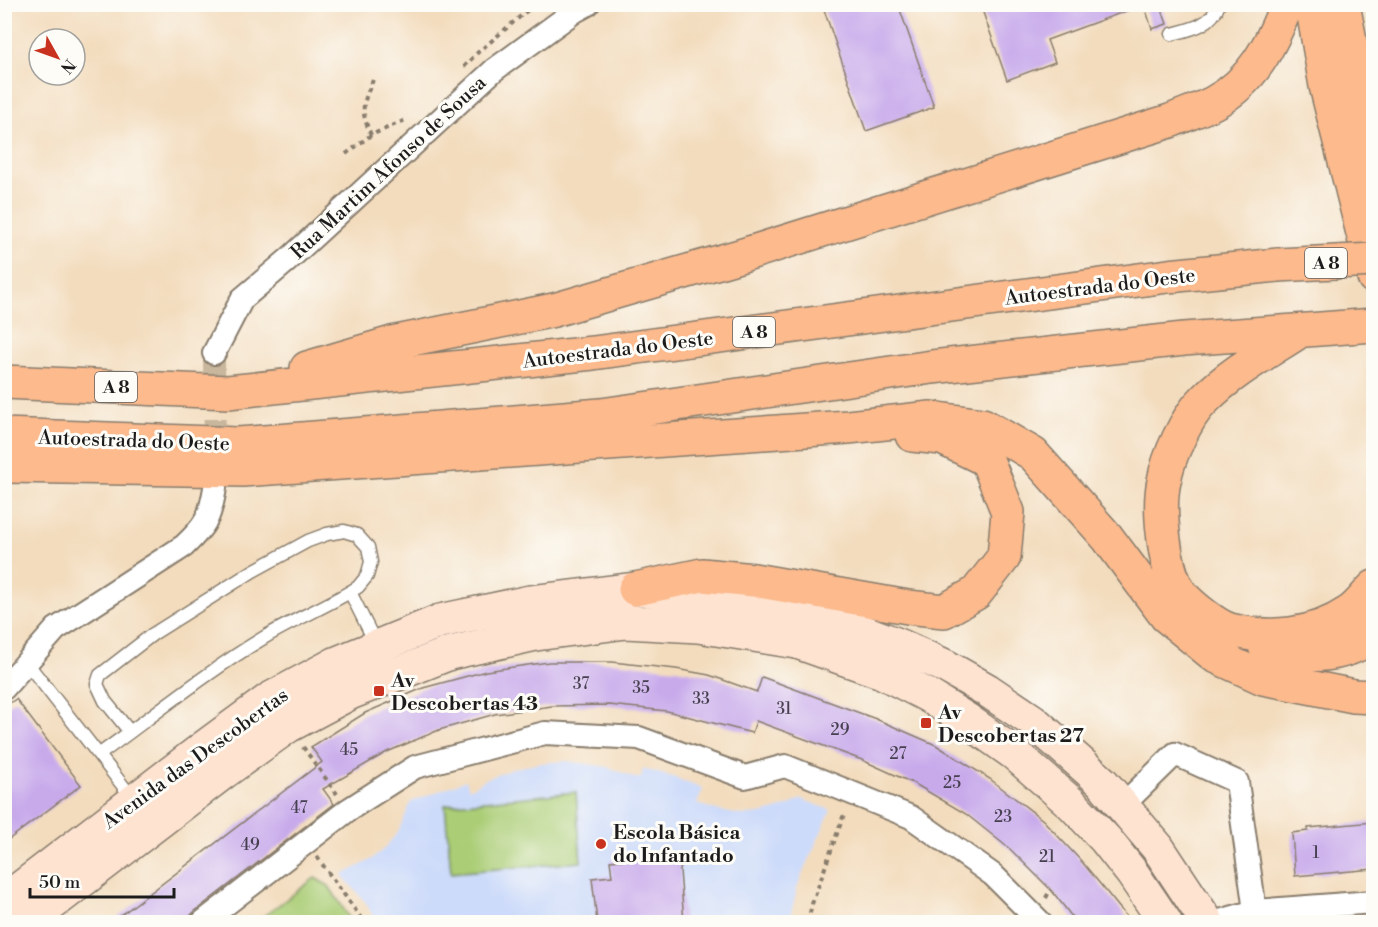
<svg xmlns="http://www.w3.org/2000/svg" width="1378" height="927" font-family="'Libre Bodoni',serif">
  <rect width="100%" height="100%" fill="#fdfcf7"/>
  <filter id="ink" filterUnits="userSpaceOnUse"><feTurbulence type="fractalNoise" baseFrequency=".0167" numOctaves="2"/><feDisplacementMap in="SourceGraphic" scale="12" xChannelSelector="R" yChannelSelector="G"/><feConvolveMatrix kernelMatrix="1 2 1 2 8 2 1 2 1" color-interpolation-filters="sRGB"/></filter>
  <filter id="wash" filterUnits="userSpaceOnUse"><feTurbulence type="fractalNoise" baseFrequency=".008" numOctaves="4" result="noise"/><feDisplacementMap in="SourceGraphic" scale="24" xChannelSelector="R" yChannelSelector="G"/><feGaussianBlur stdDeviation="1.35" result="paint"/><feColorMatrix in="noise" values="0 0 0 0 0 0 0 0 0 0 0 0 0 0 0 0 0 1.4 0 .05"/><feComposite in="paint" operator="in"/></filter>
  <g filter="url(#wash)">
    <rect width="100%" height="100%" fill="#f3dcbd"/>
    <path fill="#cddbfa" d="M567 761 608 767 635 778H641L643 769 673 777 703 789 697 804 720 811 741 815 760 814 786 807 801 799 831 810 804 870 797 888 789 922H376L366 903 342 875 369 861 383 850 398 832 411 802 466 780 469 789 488 778 515 768 541 763Z"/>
    <path fill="#aacd76" stroke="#637449" stroke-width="1.5" d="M576 792 581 862 451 873 445 805Z
      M315 878 329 886 352 922H256Z"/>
    <g id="blocks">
      <path fill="#c8aaeb" d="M822 4H898L934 107 866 131Z
        M980 4H1140V6L1047 40 1055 62 1007 80Z
        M1144 4H1160L1167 24 1152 29Z
        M549 662H612L676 669 709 675 757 692 762 677 876 719 936 745 990 779 1043 820 1083 863 1131 922H1076L1052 891 1011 850 966 814 915 784 862 760 756 721 752 733 667 711 609 705 552 706 495 714 439 730 387 752 323 789 334 804 195 911 184 922H112L322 762 311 747 365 713 423 688 486 671Z
        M16 699 81 785 4 843V707Z
        M1374 822V869L1295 876 1292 833 1308 831V828Z
        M685 854 680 870 684 922H597L592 878 612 876 610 861Z"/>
    </g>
  </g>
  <g filter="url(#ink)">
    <use href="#blocks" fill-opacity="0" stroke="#887c6c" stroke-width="1.5"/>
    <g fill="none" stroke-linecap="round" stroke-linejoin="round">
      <path stroke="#c8b69d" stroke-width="22" stroke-dasharray="22 11" stroke-linecap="butt" d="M214 353 215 457"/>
      <defs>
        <path id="service" d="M1172 34C1192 29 1212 25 1219 4
          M350 592 377 646
          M27 663 134 800
          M100 754C154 715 207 672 265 637 295 619 328 606 358 587L367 576 371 562 368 547 357 535 344 531 327 534 308 541 253 571 153 634 100 675 97 684 105 701 130 732"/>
        <path id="minor" d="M214 353 242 299 288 260 494 70 575 11 588 4
          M4 688 56 629 184 546C206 525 210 518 215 488
          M1123 805 1175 754 1237 782 1255 911
          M203 922 348 810 415 767 545 733 639 738 745 777 785 766 911 817 993 875 1040 922
          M1216 922 1255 911 1373 902 1374 907"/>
        <path id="secondary" d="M4 901 206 746 270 699 335 664 440 621 530 602 635 589 702 594 805 610 896 644 945 666 987 690 1033 721 1102 782 1158 848 1207 922
          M28 922 224 772 288 726 350 693 450 653 536 634 626 622 698 626 797 642 882 672 927 695 967 720 1015 754 1072 804 1106 840 1132 873 1165 922"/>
        <path id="primary" d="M1312 4 1326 86 1374 277
          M1343 4 1374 166"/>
        <path id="motorway" d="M1300 331C1268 352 1231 372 1204 400 1187 416 1168 457 1164 481 1158 508 1164 574 1182 595 1191 606 1217 626 1230 630 1270 640 1314 636 1348 613 1358 607 1366 595 1374 587
          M307 368 392 343 554 310 743 255 1170 121C1184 115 1199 110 1213 103 1253 82 1271 45 1287 4
          M4 382 228 392 593 353 1168 276 1278 265
          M4 435 238 444 601 415 932 367 1184 339 1374 325
          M4 466 243 470 848 427 931 418 983 425 1033 454 1107 537 1166 616 1215 656 1263 678 1354 696 1374 697
          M635 589 702 575 754 580 908 607 944 611 976 593 1004 557 1008 512 987 460 942 438 912 435
          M1265 646C1299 659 1345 659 1374 634"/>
      </defs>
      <use href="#service" stroke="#887c6c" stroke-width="15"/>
      <use href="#minor" stroke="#887c6c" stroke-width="26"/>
      <use href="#secondary" stroke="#887c6c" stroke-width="36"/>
      <use href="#primary" stroke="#887c6c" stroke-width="36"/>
      <use href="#motorway" stroke="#887c6c" stroke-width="36"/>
      <path stroke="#887c6c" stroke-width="4" stroke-dasharray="4.5 4.5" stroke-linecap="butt" d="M464 67 476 54 535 4
        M371 135C360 110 362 105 373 80
        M346 154 371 135 408 119
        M303 747 337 794
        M317 857 364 922
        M1046 898 1050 890
        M808 922 812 904 843 817 847 813"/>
      <use href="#service" stroke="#fff" stroke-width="12"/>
      <use href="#minor" stroke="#fff" stroke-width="22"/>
      <use href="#secondary" stroke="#fee3d1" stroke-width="33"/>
      <use href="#primary" stroke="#fcba8d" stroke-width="33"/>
      <use href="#motorway" stroke="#fcba8d" stroke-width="33"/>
      <defs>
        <path id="motorway-bridge" d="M1278 265 1374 260"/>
      </defs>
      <use href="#motorway-bridge" stroke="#887c6c" stroke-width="36" stroke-linecap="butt"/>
      <use href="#motorway-bridge" stroke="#fcba8d" stroke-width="33"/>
    </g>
  </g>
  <g fill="#c8321e" stroke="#fdfcf7" stroke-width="2">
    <rect x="373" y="685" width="12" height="12" rx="3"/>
    <rect x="920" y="717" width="12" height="12" rx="3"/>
    <circle cx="601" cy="844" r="6"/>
  </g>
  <g text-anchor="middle" stroke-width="6" stroke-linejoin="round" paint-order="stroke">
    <g font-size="16" fill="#474050">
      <text x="581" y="689">37</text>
      <text x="641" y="693">35</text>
      <text x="701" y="704">33</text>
      <text x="784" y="714">31</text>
      <text x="840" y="735">29</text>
      <text x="349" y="755">45</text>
      <text x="898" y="759">27</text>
      <text x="952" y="788">25</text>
      <text x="299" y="813">47</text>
      <text x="1003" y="822">23</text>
      <text x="250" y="850">49</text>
      <text x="1316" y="858">1</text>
      <text x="1047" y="862">21</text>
    </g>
    <g fill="#fdfcf7" stroke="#605f5e" stroke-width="1.5">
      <rect x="1305" y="248" width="42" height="30" rx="4.5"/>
      <rect x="733" y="317" width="42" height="30" rx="4.5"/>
      <rect x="95" y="372" width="42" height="30" rx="4.5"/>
    </g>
    <g font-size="18" font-weight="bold" fill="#1c1c1c">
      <text x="1326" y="269">A 8</text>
      <text x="754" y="338">A 8</text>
      <text x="116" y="393">A 8</text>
    </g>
    <g font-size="20" fill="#1c1c1c" stroke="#fdfcf7">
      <text transform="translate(388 167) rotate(-43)" y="7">Rua Martim Afonso de Sousa</text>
      <text transform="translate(1100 286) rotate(-7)" y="7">Autoestrada do Oeste</text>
      <text transform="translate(618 349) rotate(-7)" y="7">Autoestrada do Oeste</text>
      <text transform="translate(134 440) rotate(2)" y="7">Autoestrada do Oeste</text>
      <text transform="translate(195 758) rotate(-36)" y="7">Avenida das Descobertas</text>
    </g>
    <g font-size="20" font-weight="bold" fill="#1c1c1c" stroke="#fdfcf7" text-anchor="start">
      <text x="391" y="687">Av<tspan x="391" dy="23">Descobertas 43</tspan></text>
      <text x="938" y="719">Av<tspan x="938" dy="23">Descobertas 27</tspan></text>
      <text x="613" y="839">Escola Básica<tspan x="613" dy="23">do Infantado</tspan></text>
    </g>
  </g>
  <rect width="1378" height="927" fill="none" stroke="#fdfcf7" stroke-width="24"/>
  <g transform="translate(57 57) rotate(130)"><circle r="28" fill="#fdfcf7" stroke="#a3a29f" stroke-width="1.5"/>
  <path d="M0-4.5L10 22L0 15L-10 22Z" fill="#c8321e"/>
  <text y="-9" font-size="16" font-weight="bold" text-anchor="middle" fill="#1c1c1c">N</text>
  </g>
  <path d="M30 888v9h144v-9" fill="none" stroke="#1c1c1c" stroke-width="3"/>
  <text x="39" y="888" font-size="18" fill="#1c1c1c" stroke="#fdfcf7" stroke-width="4.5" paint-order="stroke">50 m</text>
</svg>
